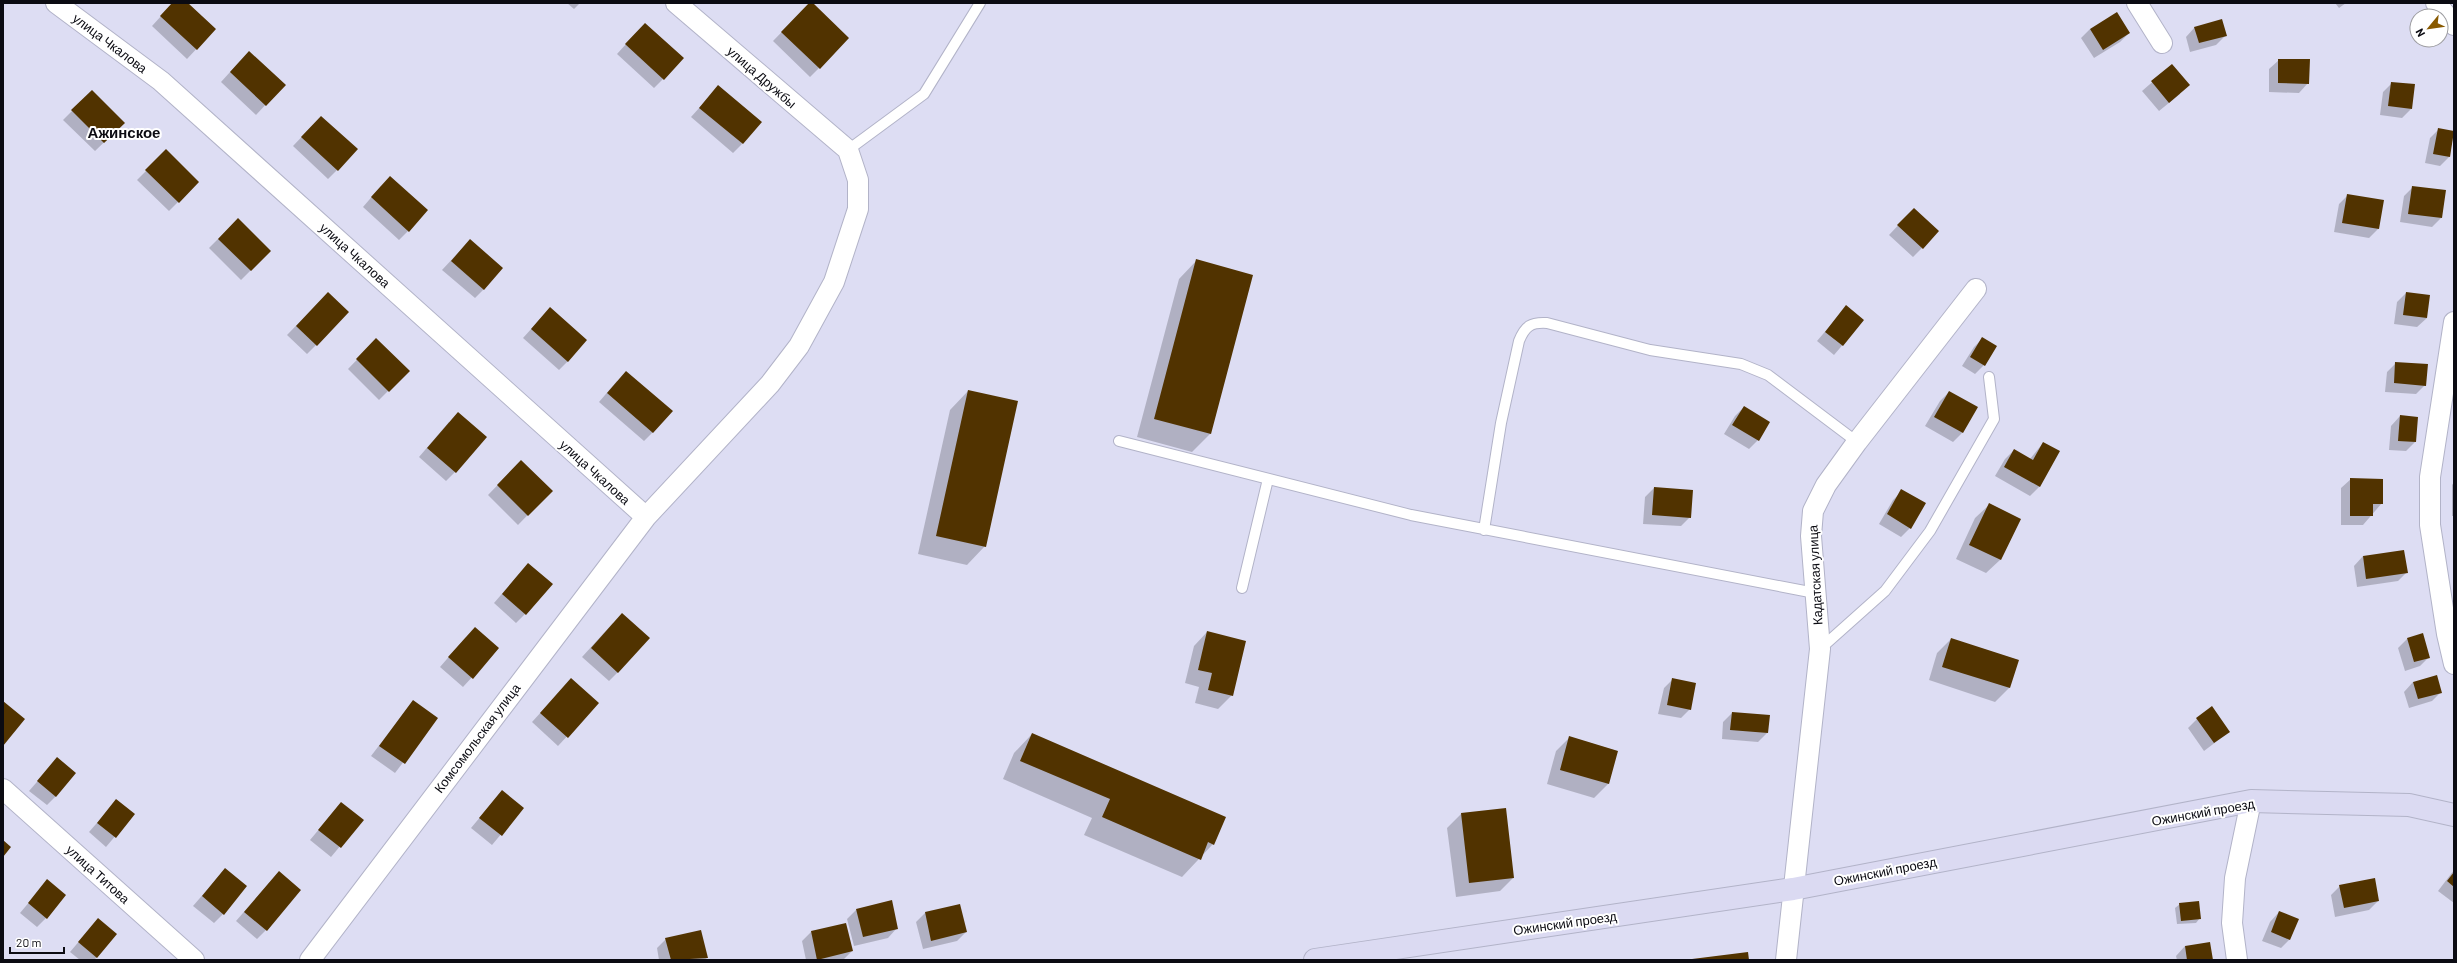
<svg xmlns="http://www.w3.org/2000/svg" width="2457" height="963" font-family="Barlow,sans-serif">
  <rect width="100%" height="100%" fill="#ddddf3"/>
  <path fill="#0003" d="M173 3H187L215 29 187 59 152 26Z
    M567 3H580L574 9Z
    M810 3 819 68 810 77 773 41Z
    M2335 3H2346L2339 8Z
    M2195 27 2225 36 2216 45 2190 52 2186 37Z
    M2090 29 2129 33 2120 42 2094 58 2081 38Z
    M636 33 663 79 654 88 617 54Z
    M2279 60 2308 83 2299 93 2269 92V69Z
    M240 61 284 85 256 115 221 82Z
    M2172 65 2180 94 2159 111 2142 91Z
    M2392 83 2411 109 2402 118 2380 115 2383 92Z
    M718 87 742 144 733 153 691 117Z
    M92 91 124 123 95 151 63 120Z
    M312 126 337 170 328 179 293 146Z
    M2439 129 2454 132 2449 157 2440 166 2425 163 2430 138Z
    M166 151 198 182 169 211 137 180Z
    M381 186 408 231 399 240 363 207Z
    M2413 187 2441 218 2432 227 2400 222 2404 196Z
    M2348 195 2382 201 2378 229 2369 238 2334 232 2339 204Z
    M1905 218 1922 248 1913 257 1889 235Z
    M238 219 270 251 241 280 209 248Z
    M470 240 484 289 475 298 442 270Z
    M1197 260 1210 434 1192 452 1137 437 1179 279Z
    M2406 293 2427 318 2417 327 2394 324 2397 302Z
    M319 302 316 345 307 354 287 335Z
    M1846 307 1863 321 1834 355 1817 341Z
    M541 318 568 361 559 370 523 338Z
    M1983 338 1984 365 1975 374 1962 366 1974 347Z
    M376 340 408 371 379 400 348 369Z
    M2396 363 2425 385 2416 394 2385 392 2387 372Z
    M617 381 653 432 644 441 599 402Z
    M968 391 985 546 967 565 918 554 950 410Z
    M1949 392 1976 408 1962 433 1953 442 1925 426 1940 401Z
    M1744 407 1758 440 1749 449 1724 434 1735 416Z
    M2400 416 2415 442 2406 451 2389 450 2391 426Z
    M449 422 455 472 446 481 419 457Z
    M2043 443 2058 452 2039 487 2030 496 1995 476 2005 459 2014 450 2030 459Z
    M521 461 551 491 518 525 488 495Z
    M2351 479 2382 503 2363 525H2341V488Z
    M2454 482V516H2452V485Z
    M1654 488 1692 491 1690 517 1681 526 1643 524 1645 497Z
    M1902 491 1910 528 1901 537 1879 524 1893 500Z
    M1989 505 2020 520 2000 560 1986 573 1956 559 1975 518Z
    M2363 556 2407 572 2398 581 2357 587 2354 566Z
    M519 574 525 614 516 623 494 603Z
    M613 623 618 672 609 681 582 657Z
    M1207 632 1232 695 1218 709 1195 703 1199 687 1185 683 1194 646Z
    M466 637 498 649 463 687 440 667Z
    M1951 639 2018 660 2009 688 1995 702 1929 680 1937 653Z
    M2407 639 2429 657 2420 666 2405 671 2398 648Z
    M1673 679 1690 709 1681 718 1658 714 1664 688Z
    M2413 682 2441 692 2432 701 2409 708 2404 692Z
    M563 688 598 703 558 746 532 722Z
    M413 701 437 718 395 773 371 756Z
    M1732 713 1769 716 1767 733 1758 742 1722 739 1723 722Z
    M2197 719 2229 732 2204 751 2188 728Z
    M1032 734 1213 844 1182 877 1084 835 1092 818 1003 779 1014 753Z
    M1570 737 1617 751 1608 784 1594 798 1547 784 1556 751Z
    M57 759 56 796 47 805 29 791Z
    M502 791 523 808 492 845 471 828Z
    M117 800 134 814 106 847 89 832Z
    M341 803 362 820 331 857 310 840Z
    M1505 809 1513 878 1500 891 1456 897 1447 828 1461 814Z
    M225 869 223 914 214 923 193 906Z
    M2454 870V903L2438 891Z
    M47 881 46 918 37 927 20 913Z
    M270 882 266 930 257 939 236 921Z
    M2340 886 2378 901 2369 910 2335 917 2331 895Z
    M2180 904 2200 918 2196 923 2177 924 2175 908Z
    M959 905 966 932 957 941 923 949 916 922 925 913Z
    M856 910 897 928 888 938 854 946 847 919Z
    M2279 912 2290 939 2281 948 2262 941 2270 922Z
    M98 919 97 957 94 960H80L70 952Z
    M845 924 852 951 843 960H806L802 941 811 932Z
    M666 939 707 958 704 960H659L657 948Z
    M2185 946 2212 960H2177L2176 956Z"/>
  <path fill="#513300" d="M172 3H188L216 29 197 50 160 16Z
    M809 3H813L849 38 820 69 781 32Z
    M2117 12 2130 33 2103 50 2090 29Z
    M2222 19 2227 36 2199 43 2194 27Z
    M645 23 684 58 664 80 625 44Z
    M249 51 286 85 266 106 230 72Z
    M2278 59H2310L2309 84 2278 83Z
    M2172 64 2190 85 2169 103 2151 81Z
    M2391 82 2415 84 2412 109 2388 106Z
    M718 85 762 122 743 144 699 108Z
    M92 90 125 123 104 143 71 110Z
    M321 116 358 149 338 171 301 137Z
    M2438 128 2454 131 2450 157 2433 154Z
    M166 149 199 182 179 203 145 170Z
    M390 176 428 210 409 232 371 197Z
    M2412 186 2446 190 2442 218 2408 214Z
    M2347 194 2384 200 2379 229 2342 223Z
    M1914 208 1939 231 1923 249 1897 225Z
    M238 218 271 251 251 271 218 239Z
    M470 239 503 268 484 290 451 261Z
    M1196 259 1253 275 1211 434 1154 419Z
    M328 292 349 312 317 346 296 326Z
    M2406 292 2430 295 2427 318 2403 315Z
    M1846 305 1864 320 1843 346 1825 332Z
    M550 307 587 340 568 362 531 329Z
    M1982 337 1997 346 1985 366 1970 357Z
    M376 338 410 371 389 392 356 359Z
    M2395 362 2428 364 2426 386 2394 383Z
    M626 371 673 411 653 433 607 393Z
    M968 390 1018 401 986 547 936 536Z
    M1949 391 1978 407 1963 433 1934 417Z
    M1744 406 1770 422 1759 441 1732 425Z
    M458 412 487 437 456 473 427 448Z
    M2400 415 2418 417 2416 442 2398 441Z
    M2043 442 2060 451 2040 487 2004 467 2014 449 2033 460Z
    M521 460 553 491 528 516 497 485Z
    M2350 478 2383 479V504H2373V516H2350Z
    M1654 487 1693 490 1691 518 1652 515Z
    M1901 489 1926 503 1911 529 1887 514Z
    M1989 503 2021 519 2001 560 1969 545Z
    M2404 550 2408 573 2366 579 2363 556Z
    M528 563 553 584 526 615 502 594Z
    M622 613 650 638 618 673 591 648Z
    M475 627 499 648 473 679 448 657Z
    M1207 631 1246 641 1233 696 1208 690 1212 673 1198 670Z
    M2423 633 2430 658 2414 662 2407 638Z
    M1951 638 2019 660 2010 688 1942 667Z
    M2437 675 2442 693 2418 699 2413 682Z
    M571 678 599 703 568 738 540 713Z
    M1672 678 1696 683 1691 710 1667 705Z
    M413 700 438 718 405 764 379 746Z
    M3 701 25 719 3 746Z
    M2212 706 2230 732 2214 743 2196 718Z
    M1732 712 1770 715 1768 733 1730 730Z
    M1032 733 1226 817 1214 845 1208 842 1201 860 1102 817 1110 799 1020 761Z
    M1569 736 1618 751 1609 784 1560 770Z
    M57 757 76 773 56 797 37 781Z
    M502 790 524 808 502 836 479 818Z
    M116 799 135 814 116 838 97 823Z
    M341 802 364 820 341 848 318 830Z
    M1506 808 1514 878 1469 883 1461 813Z
    M3 840 11 847 3 857Z
    M225 868 247 886 224 915 202 896Z
    M279 871 301 890 267 931 244 912Z
    M2454 872V887L2447 881Z
    M2375 878 2379 901 2344 908 2339 885Z
    M47 879 66 895 47 919 28 903Z
    M892 900 898 929 863 937 856 909Z
    M2199 901 2201 919 2181 921 2179 903Z
    M960 904 967 932 931 941 925 912Z
    M2279 911 2299 919 2290 940 2271 932Z
    M98 918 117 934 97 958 78 942Z
    M846 923 853 951 817 960 811 931Z
    M701 930 708 958 671 960 665 938Z
    M2210 942 2213 960H2187L2185 946Z
    M1748 952 1749 960H1693L1692 959Z"/>
  <g fill="none" stroke-linecap="round" stroke-linejoin="round">
    <defs>
      <path id="service" d="M848 150 924 94 980 3
        M1119 441 1411 515 1815 593
        M1484 530 1501 423 1519 341C1525 326 1531 322 1547 323L1650 350 1741 364 1768 375 1857 442
        M1242 588 1268 479
        M1820 649 1885 591 1930 531 1994 419 1989 377"/>
      <path id="minor" d="M56 3 161 81 646 517
        M2137 3 2162 43
        M2436 3 2454 25
        M2454 322 2430 477V525L2447 634 2454 664
        M3 789 194 960
        M310 960 646 517 770 384 799 346 834 282 858 209V180L848 150 676 3
        M1786 960 1820 649 1811 536 1813 511 1826 485 1857 442 1976 289
        M2237 960 2232 923 2235 878 2251 801"/>
      <path id="secondary" d="M1315 960 1793 889 2251 801 2409 805 2454 815"/>
    </defs>
    <use href="#service" stroke="#b2b3c8" stroke-width="12"/>
    <use href="#minor" stroke="#b2b3c8" stroke-width="22"/>
    <use href="#secondary" stroke="#b2b3c8" stroke-width="24"/>
    <use href="#service" stroke="#fff" stroke-width="10"/>
    <use href="#minor" stroke="#fff" stroke-width="20"/>
    <use href="#secondary" stroke="#dbdaf2" stroke-width="22"/>
  </g>
  <g text-anchor="middle" stroke-width="4" stroke-linejoin="round" paint-order="stroke">
    <g font-size="13" fill="#0b0b12" stroke="#fff">
      <text transform="translate(110 43) rotate(37)" y="5">улица Чкалова</text>
      <text transform="translate(762 77) rotate(41)" y="5">улица Дружбы</text>
      <text transform="translate(355 255) rotate(42)" y="5">улица Чкалова</text>
      <text transform="translate(595 472) rotate(42)" y="5">улица Чкалова</text>
      <text transform="translate(1815 575) rotate(-93)" y="5">Кадатская улица</text>
      <text transform="translate(477 738) rotate(-53)" y="5">Комсомольская улица</text>
      <text transform="translate(2203 812) rotate(-10)" y="5">Ожинский проезд</text>
      <text transform="translate(1885 871) rotate(-11)" y="5">Ожинский проезд</text>
      <text transform="translate(98 874) rotate(42)" y="5">улица Титова</text>
      <text transform="translate(1565 923) rotate(-8)" y="5">Ожинский проезд</text>
    </g>
    <g font-size="15" font-weight="bold" fill="#0b0b12" stroke="#fff">
      <text x="124" y="138">Ажинское</text>
    </g>
  </g>
  <rect width="2457" height="963" fill="none" stroke="#0b0b12" stroke-width="8"/>
  <g transform="translate(2429 28) rotate(241)"><circle r="19" fill="#ffffff" stroke="#9d9da0"/>
  <path d="M0-3L7 15L0 10L-7 15Z" fill="#895a00"/>
  <text y="-6" font-size="11" font-weight="bold" text-anchor="middle" fill="#0b0b12">N</text>
  </g>
  <path d="M10 947v6h54v-6" fill="none" stroke="#0b0b12" stroke-width="2"/>
  <text x="16" y="947" font-size="12" fill="#0b0b12" stroke="#ffffff" stroke-width="3" paint-order="stroke">20 m</text>
</svg>
